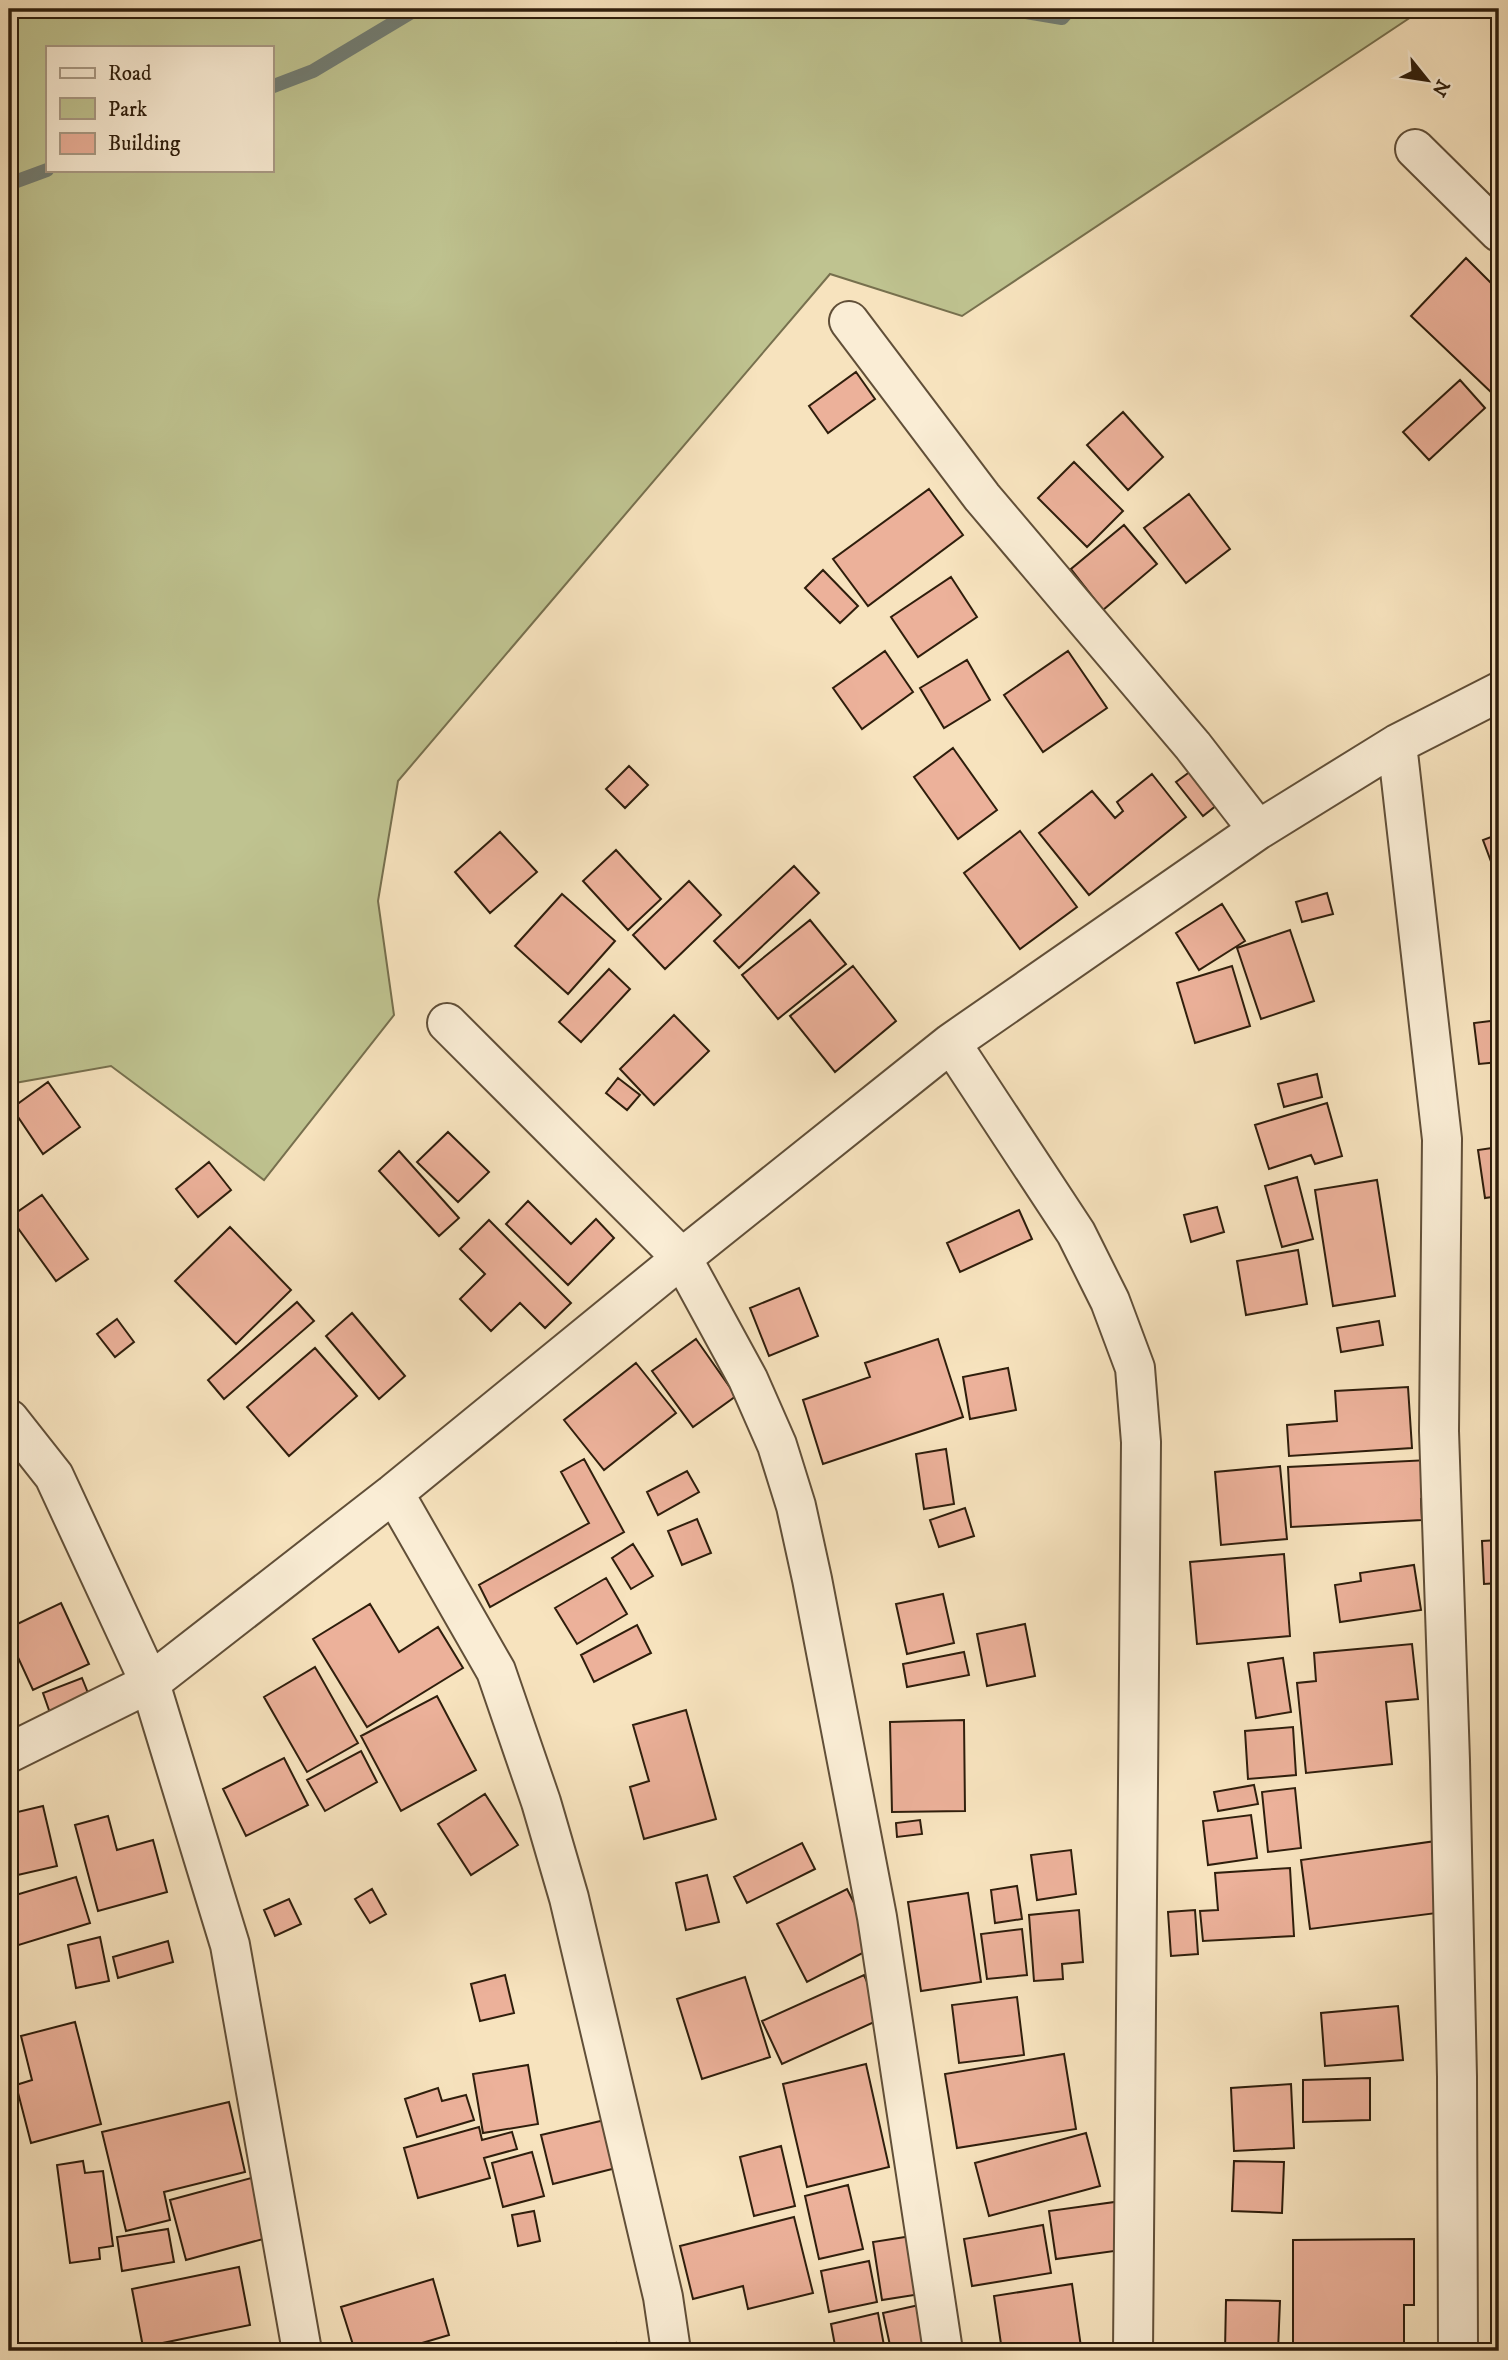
<svg xmlns="http://www.w3.org/2000/svg" width="1508" height="2360" font-family="'IM FELL DW Pica',serif">
  <rect width="100%" height="100%" fill="#f7e3be"/>
  <filter id="stains"><feTurbulence type="fractalNoise" baseFrequency=".00286" numOctaves="4"/><feColorMatrix values="0 0 0 0 .2 0 0 0 0 .09 0 0 0 0 .02 0 0 0 .5 -.17"/></filter>
  <radialGradient id="worn" r=".72"><stop offset=".6" stop-color="#630" stop-opacity="0"/><stop offset="1" stop-color="#630" stop-opacity=".3"/></radialGradient>
  <path fill="#bfc390" stroke="#77704e" stroke-width="2" fill-rule="evenodd" d="M9 9H1423L962 316 830 274 398 781 378 901 394 1015 264 1180 111 1066 9 1084ZM47 47H271V170H47Z"/>
  <g fill="none" stroke-linecap="round" stroke-linejoin="round">
    <path stroke="#727d73" stroke-width="14" d="M1007 9 1062 18 1070 9
      M271 87 313 71 415 10 435 9
      M9 184 47 170"/>
  </g>
  <path fill="#ecb19a" stroke="#2f1e0c" stroke-width="2" d="M1466 258 1499 291V387L1493 394 1411 316Z
    M856 372 875 399 828 433 809 406Z
    M1460 380 1485 408 1429 460 1403 432Z
    M1123 412 1163 457 1128 490 1087 445Z
    M1074 462 1123 511 1087 547 1038 498Z
    M929 489 963 535 868 606 833 559Z
    M1189 494 1230 549 1186 583 1144 528Z
    M1124 525 1157 564 1103 610 1071 569Z
    M823 570 858 606 840 623 805 588Z
    M951 577 977 617 918 657 891 617Z
    M885 651 913 692 862 729 833 688Z
    M1068 651 1107 708 1043 752 1004 695Z
    M967 660 990 700 944 728 920 688Z
    M953 748 997 810 958 839 914 777Z
    M629 766 648 785 625 808 606 789Z
    M1195 768 1222 801 1203 816 1176 782Z
    M1152 774 1186 817 1089 895 1039 833 1092 791 1115 818 1123 811 1117 802Z
    M1020 831 1077 907 1020 949 964 873Z
    M500 832 537 872 490 913 455 872Z
    M1499 834V883L1483 840Z
    M616 850 661 899 628 930 583 881Z
    M794 866 819 893 739 968 714 941Z
    M689 881 721 915 665 969 633 935Z
    M1327 893 1333 914 1302 922 1296 902Z
    M562 894 615 941 568 994 515 946Z
    M1222 904 1245 941 1199 970 1176 933Z
    M810 920 846 964 778 1019 742 975Z
    M1290 930 1314 1001 1261 1019 1237 948Z
    M853 966 896 1021 835 1072 790 1016Z
    M1232 966 1250 1026 1195 1043 1177 983Z
    M609 969 630 989 581 1042 559 1022Z
    M674 1015 709 1051 654 1105 620 1069Z
    M1499 1020V1062L1479 1064 1474 1023Z
    M1317 1074 1322 1097 1284 1107 1278 1084Z
    M618 1078 640 1095 627 1110 606 1093Z
    M48 1082 80 1127 43 1154 12 1108Z
    M1327 1103 1342 1156 1315 1164 1311 1155 1269 1169 1255 1125Z
    M448 1132 489 1172 458 1202 417 1162Z
    M1499 1147V1196L1485 1198 1478 1150Z
    M399 1151 459 1218 439 1236 379 1171Z
    M209 1162 231 1190 198 1217 176 1189Z
    M1297 1177 1313 1239 1282 1247 1265 1186Z
    M1377 1180 1395 1296 1333 1306 1315 1190Z
    M42 1195 88 1259 56 1281 10 1217Z
    M528 1201 571 1244 596 1219 614 1238 568 1285 506 1224Z
    M1217 1207 1224 1232 1191 1242 1184 1215Z
    M1019 1210 1032 1239 960 1272 947 1243Z
    M489 1220 571 1303 545 1328 520 1303 491 1331 460 1299 485 1274 460 1249Z
    M230 1227 291 1290 236 1344 175 1281Z
    M1298 1250 1307 1304 1246 1315 1237 1261Z
    M799 1288 818 1336 769 1356 750 1308Z
    M297 1302 314 1321 224 1399 208 1380Z
    M352 1313 405 1376 379 1399 326 1336Z
    M117 1319 134 1342 115 1357 97 1334Z
    M1379 1321 1383 1345 1341 1352 1337 1328Z
    M696 1339 736 1396 693 1427 652 1371Z
    M938 1339 963 1417 823 1464 803 1400 870 1377 865 1363Z
    M315 1348 357 1396 289 1456 247 1407Z
    M636 1363 676 1413 604 1470 564 1420Z
    M1008 1368 1016 1410 970 1419 963 1377Z
    M1408 1387 1412 1448 1289 1456 1287 1425 1337 1421 1335 1391Z
    M946 1449 954 1504 924 1509 916 1454Z
    M584 1459 624 1532 490 1607 479 1585 589 1523 561 1472Z
    M1429 1460 1431 1499H1421L1422 1520 1291 1527 1288 1467Z
    M1280 1466 1287 1539 1221 1545 1215 1472Z
    M687 1471 699 1492 658 1515 647 1492Z
    M965 1508 974 1536 939 1547 930 1520Z
    M697 1519 711 1553 682 1565 668 1531Z
    M1499 1540V1583L1484 1584 1482 1541Z
    M633 1544 653 1576 631 1589 612 1558Z
    M1284 1554 1290 1636 1197 1644 1190 1562Z
    M1414 1565 1421 1610 1340 1622 1335 1585 1361 1581 1360 1573Z
    M606 1578 627 1614 577 1644 555 1608Z
    M943 1594 954 1643 907 1654 896 1604Z
    M61 1603 89 1664 33 1690 9 1638V1628Z
    M370 1604 399 1652 438 1627 463 1668 367 1727 313 1639Z
    M1025 1624 1035 1676 987 1686 977 1634Z
    M637 1625 651 1653 594 1682 581 1655Z
    M1412 1644 1418 1699 1386 1702 1392 1764 1306 1773 1297 1683 1316 1681 1314 1653Z
    M964 1652 969 1675 907 1687 903 1664Z
    M1283 1658 1291 1712 1256 1718 1248 1663Z
    M315 1667 358 1743 307 1772 264 1697Z
    M82 1678 90 1698 50 1713 43 1693Z
    M437 1696 476 1770 401 1811 361 1736Z
    M686 1710 716 1819 644 1839 630 1787 649 1781 633 1725Z
    M964 1720 965 1811 892 1812 890 1722Z
    M1293 1727 1296 1775 1248 1779 1245 1731Z
    M361 1751 377 1782 325 1811 307 1780Z
    M284 1758 308 1805 246 1836 223 1789Z
    M1254 1785 1258 1804 1218 1811 1214 1792Z
    M1295 1788 1301 1848 1268 1852 1262 1792Z
    M485 1794 518 1845 471 1875 438 1824Z
    M43 1806 57 1866 9 1877V1814Z
    M1251 1815 1257 1858 1208 1865 1203 1821Z
    M108 1816 117 1850 153 1840 167 1892 98 1911 75 1825Z
    M920 1820 922 1834 897 1837 896 1823Z
    M1436 1841 1445 1912 1310 1929 1301 1860Z
    M802 1843 815 1869 747 1903 734 1877Z
    M1071 1850 1076 1894 1037 1900 1031 1855Z
    M1290 1868 1294 1936 1203 1941 1200 1911 1218 1910 1215 1873Z
    M707 1875 719 1922 686 1930 676 1883Z
    M76 1877 90 1923 9 1948V1897Z
    M1017 1886 1022 1919 995 1923 991 1890Z
    M372 1889 386 1914 370 1923 355 1899Z
    M847 1889 876 1946 807 1982 777 1924Z
    M968 1893 981 1982 921 1991 908 1902Z
    M289 1899 301 1924 275 1936 264 1910Z
    M1079 1910 1083 1962 1062 1964 1063 1979 1034 1981 1029 1915Z
    M1195 1910 1198 1954 1171 1956 1168 1912Z
    M1022 1929 1027 1975 987 1979 981 1934Z
    M100 1937 109 1981 76 1988 68 1945Z
    M168 1941 173 1962 118 1978 113 1957Z
    M505 1975 514 2013 480 2021 471 1984Z
    M864 1975 883 2018 782 2064 762 2021Z
    M745 1977 770 2057 702 2079 677 1999Z
    M1017 1997 1024 2055 959 2063 952 2005Z
    M1398 2006 1403 2060 1325 2066 1321 2013Z
    M75 2022 101 2124 31 2143 16 2085 32 2080 21 2036Z
    M1064 2054 1076 2129 957 2148 945 2074Z
    M866 2064 889 2167 807 2187 783 2084Z
    M528 2065 538 2124 483 2133 473 2074Z
    M1370 2078V2120L1303 2122V2080Z
    M1291 2084 1294 2148 1234 2151 1231 2088Z
    M438 2088 442 2101 466 2095 474 2120 417 2137 405 2099Z
    M229 2102 245 2172 164 2192 170 2220 126 2231 102 2132Z
    M609 2119 620 2167 553 2184 541 2135Z
    M479 2127 482 2140 512 2132 517 2149 484 2158 490 2178 418 2198 404 2148Z
    M1086 2133 1100 2186 989 2216 975 2163Z
    M781 2146 795 2206 754 2216 740 2157Z
    M532 2152 544 2196 503 2207 492 2163Z
    M83 2161 85 2173 103 2171 113 2246 99 2248 100 2259 70 2263 57 2165Z
    M1234 2161 1284 2162 1282 2213 1232 2211Z
    M259 2176 274 2236 186 2260 170 2200Z
    M848 2185 863 2249 819 2259 805 2196Z
    M1122 2201 1129 2249 1056 2259 1049 2211Z
    M534 2211 540 2241 518 2246 512 2215Z
    M794 2217 813 2293 748 2309 743 2286 693 2299 680 2246Z
    M1043 2225 1051 2273 972 2286 964 2239Z
    M168 2229 174 2262 122 2271 117 2237Z
    M918 2235 927 2293 882 2300 873 2242Z
    M1414 2239V2305H1404V2351H1293V2240Z
    M869 2261 877 2302 829 2312 821 2271Z
    M239 2267 250 2325 143 2347 132 2289Z
    M433 2279 449 2335 395 2351H355L341 2307Z
    M1072 2284 1081 2347 1052 2351H1002L994 2296Z
    M1226 2300 1280 2301 1278 2351H1225Z
    M919 2305 927 2342 891 2350 883 2313Z
    M878 2313 885 2351H836L831 2324Z
    M616 2343 617 2351H566Z"/>
  <g fill="none" stroke-linecap="round" stroke-linejoin="round">
    <defs>
      <path id="minor" d="M1415 149 1499 232
        M849 321 982 497 1193 746 1258 830
        M1397 744 1442 1139 1439 1431 1450 1761 1457 2077 1458 2351
        M447 1023 682 1258 748 1379 777 1445 796 1506 812 1579 877 1917 943 2351
        M951 1043 1076 1233 1110 1301 1135 1368 1141 1442 1133 2351
        M9 1419 54 1476 150 1683 230 1945 302 2351
        M394 1493 496 1671 541 1802 569 1898 663 2297 671 2351
        M9 1753 150 1683 394 1493 682 1258 951 1043 1258 830 1397 744 1499 692"/>
    </defs>
    <use href="#minor" stroke="#614f38" stroke-width="42"/>
    <use href="#minor" stroke="#faedd5" stroke-width="38"/>
  </g>
  <rect width="1508" height="2360" fill="none" stroke="#f7e3be" stroke-width="35"/>
  <rect x="10" y="10" width="1487" height="2339" fill="none" stroke="#2f1e0c" stroke-width="3.5"/>
  <rect x="18" y="18" width="1473" height="2325" fill="none" stroke="#2f1e0c" stroke-width="2"/>
  <rect x="46" y="46" width="228" height="126" fill="#faedd5" stroke="#a99a85" stroke-width="2"/>
  <rect x="60" y="68" width="35" height="10" fill="#faedd5" stroke="#a99a85" stroke-width="2"/>
  <text x="108" y="80" font-size="21" fill="#2f1e0c">Road</text>
  <rect x="60" y="98" width="35" height="21" fill="#bfc390" stroke="#a99a85" stroke-width="2"/>
  <text x="108" y="116" font-size="21" fill="#2f1e0c">Park</text>
  <rect x="60" y="133" width="35" height="21" fill="#ecb19a" stroke="#a99a85" stroke-width="2"/>
  <text x="108" y="150" font-size="21" fill="#2f1e0c">Building</text>
  <g transform="translate(1427 80) rotate(120)" stroke="#faedd5" stroke-width="5" paint-order="stroke">
  <path d="M0-5L12 26L0 18L-12 26Z" fill="#2f1e0c"/>
  <text y="-10" font-size="19" font-weight="bold" text-anchor="middle" fill="#2f1e0c">N</text>
  </g>
  <rect width="100%" height="100%" filter="url(#stains)"/>
  <rect width="100%" height="100%" fill="url(#worn)"/>
</svg>
